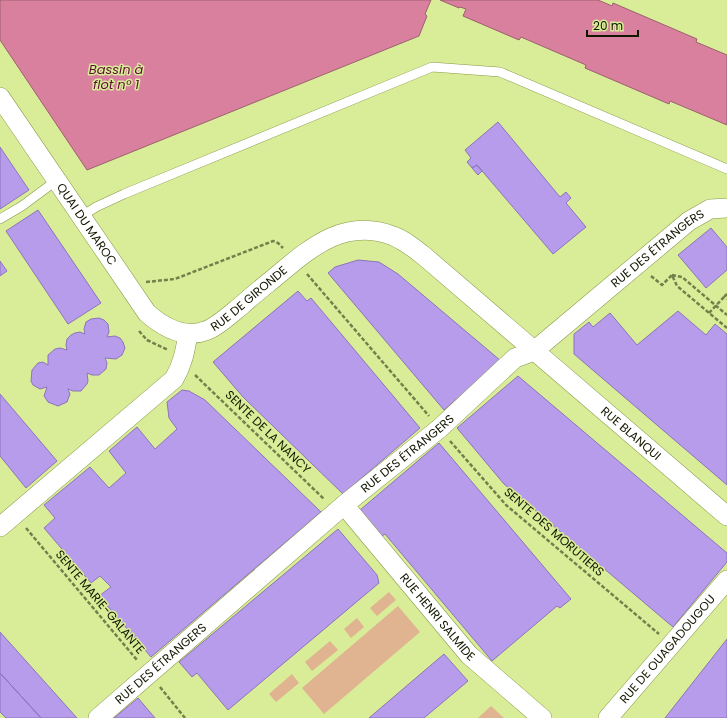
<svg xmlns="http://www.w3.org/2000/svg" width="727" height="718" font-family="Poppins,sans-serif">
  <rect width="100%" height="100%" fill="#d9ed99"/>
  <path fill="#e0b391" d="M389 592 396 600 377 616 370 608Z
    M398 606 420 632 324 714 302 688Z
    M357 618 364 627 351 638 344 629Z
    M330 641 338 650 312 671 305 662Z
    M292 674 299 683 276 702 269 694Z
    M491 706 504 718H478Z"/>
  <path fill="#d8809d" stroke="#9d606e" d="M0 0H431L425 14 427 16 419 36 87 170 0 40Z
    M440 0H598L612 6 613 3 697 39 696 42 727 55V125L670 101 669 104 585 68 586 65 521 37 519 40 463 16 466 9 460 7 459 8Z"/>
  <path fill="#b79ceb" stroke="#8c73bb" d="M498 122 560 197 566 192 571 198 566 203 586 227 553 254 477 165 472 168 467 162 471 158 465 150Z
    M0 147 29 190 0 209Z
    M477 165 482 171 478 175 472 168Z
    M38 210 101 303 68 324 6 231Z
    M711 228 727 247V270L706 288 678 255Z
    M358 260 379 262 398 274 501 361 444 410 328 273 335 267Z
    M0 261 7 271 0 276Z
    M298 291 307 301 311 298 420 428 343 494 243 397 213 362Z
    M678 311 706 335 715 324 727 334V485L574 354V334L589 322 593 327 610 313 637 345Z
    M99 318 104 320 108 324 109 332 107 337 115 336 120 338 123 342 125 348 122 355 116 359 105 358 107 363 106 369 99 375H92L87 373 88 381 87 384 81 391H73L68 389 70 394 67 402 58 406 48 402 44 396 47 387 40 389 33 385 31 381 32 370 38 363 43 362 48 365V355L55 349 60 348 67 350 66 345 67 339 71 335 75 333 80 332 85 334 84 329 86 322 91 319Z
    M518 376 727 553V562L673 627 504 484 457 428Z
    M182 390 189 391 205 400 321 512 151 657 99 596 111 587 100 576 91 583 44 528 55 518 44 505 90 467 109 488 126 473 109 451 137 427 155 449 177 429 169 418 167 402Z
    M0 394 57 461 26 488 0 456Z
    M439 443 571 599 560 608 557 606 492 661 385 534 382 536 360 510Z
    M338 529 377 575 379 583 228 710 197 673 192 677 179 662Z
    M0 632 77 718H41L0 673Z
    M727 639V718H665Z
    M444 654 468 681 424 718H369Z
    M0 673 41 718H6L0 712Z
    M138 698 155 718H114Z"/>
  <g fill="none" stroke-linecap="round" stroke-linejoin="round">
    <defs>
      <path id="service" d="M82 216 96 207 124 194 432 67 500 72 727 169
        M0 219 22 206 57 180"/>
      <g id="minor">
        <path id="s1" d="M0 97 147 313C163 327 183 339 205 331 216 328 232 313 242 305 254 294 267 284 279 274 313 245 347 218 393 236 404 240 414 248 424 256L727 516"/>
        <path id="s2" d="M344 505 469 655 542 718"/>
        <path d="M0 527 174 379C183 364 185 351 188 334"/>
        <path id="s3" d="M98 718 344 505 440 428 515 358 534 351 689 221 710 209 727 208"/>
        <path id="s4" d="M608 718 727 580"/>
      </g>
    </defs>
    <use href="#service" stroke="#879846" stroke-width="10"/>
    <use href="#minor" stroke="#879846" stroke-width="20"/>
    <path stroke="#73804b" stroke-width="2.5" stroke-dasharray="4 2" stroke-linecap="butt" d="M307 274 429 416
      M672 275 682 277 727 315
      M651 276 662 285 672 275 677 286 727 328
      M146 282 175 279 273 241 278 243 283 248
      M727 294 725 296 727 299
      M709 313 725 296
      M139 331 147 340 168 350
      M195 375 324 499
      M450 441 506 505 659 634
      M26 528 137 660
      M160 687 185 718"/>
    <use href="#service" stroke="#fff" stroke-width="9"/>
    <use href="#minor" stroke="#fff" stroke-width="19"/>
  </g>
  <g text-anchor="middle" stroke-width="3" stroke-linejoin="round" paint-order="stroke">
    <g font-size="12" fill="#121700" stroke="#d9ed99">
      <text dy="4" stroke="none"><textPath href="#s1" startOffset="154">QUAI DU MAROC</textPath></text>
      <text dy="4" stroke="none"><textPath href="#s3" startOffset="732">RUE DES ÉTRANGERS</textPath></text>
      <text dy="4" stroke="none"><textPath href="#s1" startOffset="380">RUE DE GIRONDE</textPath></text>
      <text transform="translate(268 432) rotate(44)" y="4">SENTE DE LA NANCY</text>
      <text dy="4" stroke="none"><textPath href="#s1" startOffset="856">RUE BLANQUI</textPath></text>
      <text dy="4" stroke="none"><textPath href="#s3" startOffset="407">RUE DES ÉTRANGERS</textPath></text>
      <text transform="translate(554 532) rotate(41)" y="4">SENTE DES MORUTIERS</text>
      <text transform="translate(100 602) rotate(50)" y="4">SENTE MARIE-GALANTE</text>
      <text dy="4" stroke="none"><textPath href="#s2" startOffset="146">RUE HENRI SALMIDE</textPath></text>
      <text dy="4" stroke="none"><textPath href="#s4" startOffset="91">RUE DE OUAGADOUGOU</textPath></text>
      <text dy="4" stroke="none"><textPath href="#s3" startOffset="83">RUE DES ÉTRANGERS</textPath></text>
    </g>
    <g font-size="13" font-style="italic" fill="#5e0e32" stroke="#d9ed99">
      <text x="116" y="74">Bassin à<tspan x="116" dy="15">flot n° 1</tspan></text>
    </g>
  </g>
  <path d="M587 30v6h51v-6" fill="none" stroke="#121700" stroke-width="2"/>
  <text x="593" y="30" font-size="12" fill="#121700" stroke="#d9ed99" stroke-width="3" paint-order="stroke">20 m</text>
</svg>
